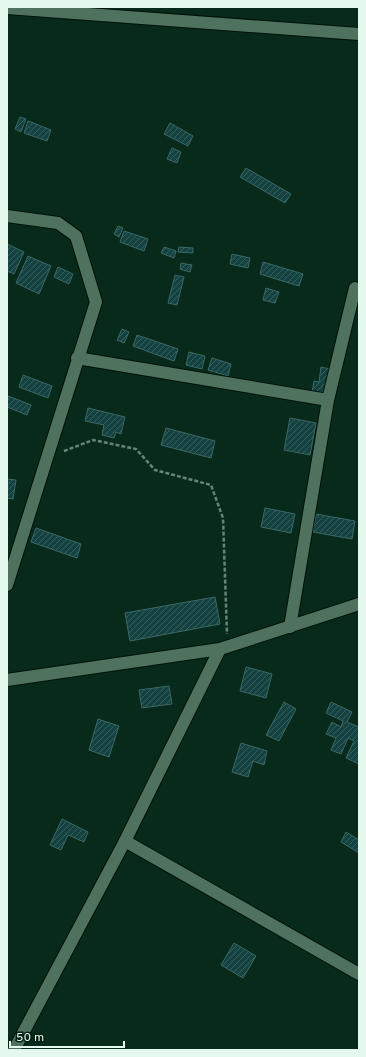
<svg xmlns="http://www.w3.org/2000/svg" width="366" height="1057" font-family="Overpass,sans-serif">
  <defs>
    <pattern id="building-hatch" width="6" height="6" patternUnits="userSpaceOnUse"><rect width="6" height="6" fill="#144241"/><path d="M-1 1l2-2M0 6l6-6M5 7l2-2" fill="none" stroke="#365e5d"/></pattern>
  </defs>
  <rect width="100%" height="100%" fill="#072a1b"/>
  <path fill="url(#building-hatch)" stroke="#3b6866" d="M20 117 26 119 21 132 15 129Z
    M28 121 51 130 47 141 24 133Z
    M170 123 193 136 188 146 164 134Z
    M172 148 181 152 177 163 167 159Z
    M246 168 291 194 285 203 240 177Z
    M118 226 123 228 119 237 114 234Z
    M124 231 148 239 144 251 120 242Z
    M7 244 24 252 14 274 7 271Z
    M164 247 176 251 174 258 161 253Z
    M179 247 193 248V253L178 252Z
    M232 254 250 258 248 268 230 264Z
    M28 256 51 266 39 294 16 283Z
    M263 262 303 274 299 286 260 274Z
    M181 263 192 265 190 272 180 269Z
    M58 267 73 274 69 284 54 277Z
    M175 275 184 277 177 305 168 303Z
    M266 288 279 292 275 303 263 300Z
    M122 329 129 332 124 343 117 340Z
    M137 335 178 349 174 361 133 346Z
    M189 352 205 356 202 369 186 365Z
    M212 358 231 364 228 376 208 370Z
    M321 367 330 369 325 395 312 392 314 381 319 382Z
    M23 375 52 386 48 398 19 387Z
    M8 396 31 405 27 415 7 407Z
    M88 408 125 417 121 434 116 432 114 438 102 435 104 425 85 421Z
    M290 418 316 423 310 455 284 450Z
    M166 428 215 441 211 458 161 445Z
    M7 479 16 480 13 499 7 498Z
    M265 508 295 514 291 533 261 527Z
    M316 514 355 521 352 539 313 532Z
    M36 528 81 544 77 558 31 542Z
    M215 597 220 624 130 641 125 613Z
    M246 667 272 674 266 698 240 691Z
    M169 686 172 704 142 708 139 690Z
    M284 702 296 709 279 741 266 735Z
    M331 702 352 712 347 722 359 727V764L346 758 354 741 348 738 341 754 331 750 336 738 326 734 332 722 341 727 343 721 326 713Z
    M98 719 119 726 109 757 89 750Z
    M241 743 267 751 264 765 253 761 248 777 232 772Z
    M62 819 88 832 84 842 68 835 61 850 50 845Z
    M346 832 359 840V853L341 842Z
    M234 943 256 956 243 978 221 965Z"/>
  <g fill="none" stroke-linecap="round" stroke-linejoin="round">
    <defs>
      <path id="street" d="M7 8 359 34
        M7 216 58 223 76 236 96 302 7 585
        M77 358 328 400
        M290 627 328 400 355 288
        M125 841 359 974"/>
      <path id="secondary" d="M7 680 220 649 359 604
        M14 1050 125 841 220 649"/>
    </defs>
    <use href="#street" stroke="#001207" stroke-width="14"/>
    <use href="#secondary" stroke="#001207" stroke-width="14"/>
    <path stroke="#678376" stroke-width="2.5" stroke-dasharray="4 2" stroke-linecap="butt" d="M64 451 93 440 136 449 155 470 211 485 223 518 227 634"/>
    <use href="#street" stroke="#4f725f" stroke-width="12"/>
    <use href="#secondary" stroke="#4f725f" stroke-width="12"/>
  </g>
  <rect width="366" height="1057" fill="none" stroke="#e5f8ed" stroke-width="16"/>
  <path d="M10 1041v6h114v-6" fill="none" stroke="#e5f8ed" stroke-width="2"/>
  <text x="16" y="1041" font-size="12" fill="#e5f8ed" stroke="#002112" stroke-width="3" paint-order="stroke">50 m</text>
</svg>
